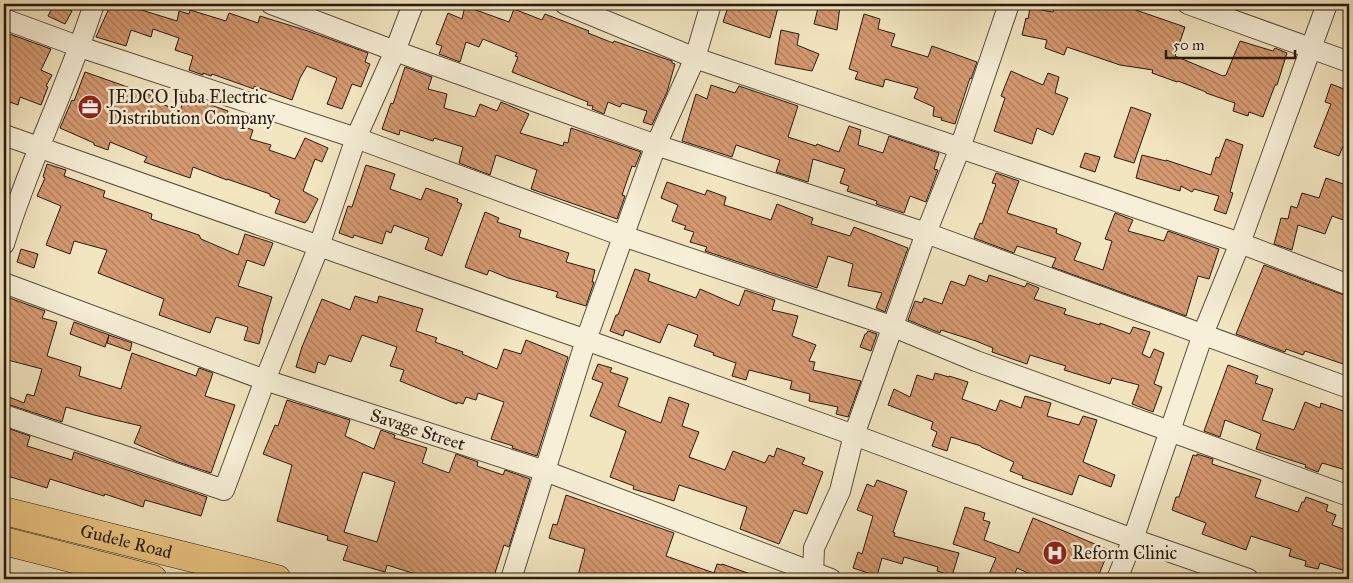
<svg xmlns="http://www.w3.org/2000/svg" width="1353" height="583" font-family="'IM FELL Great Primer',serif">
  <defs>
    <pattern id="building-back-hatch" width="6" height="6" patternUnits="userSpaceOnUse" patternTransform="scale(1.25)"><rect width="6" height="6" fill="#d69a72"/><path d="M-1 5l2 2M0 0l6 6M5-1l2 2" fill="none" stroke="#ae7d5c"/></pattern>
  </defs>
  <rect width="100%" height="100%" fill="#f2e6c1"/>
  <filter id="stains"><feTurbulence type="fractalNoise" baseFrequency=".004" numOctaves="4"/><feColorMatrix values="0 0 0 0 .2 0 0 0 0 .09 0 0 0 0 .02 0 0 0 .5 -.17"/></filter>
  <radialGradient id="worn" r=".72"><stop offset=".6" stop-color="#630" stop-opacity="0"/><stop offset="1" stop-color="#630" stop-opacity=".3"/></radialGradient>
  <path fill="url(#building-back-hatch)" stroke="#281a0e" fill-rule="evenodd" d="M54 4H58L72 11 65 24 48 16Z
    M111 4H122L177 21 179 11 189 14 190 10 226 21 229 13 258 23 260 16 308 31 368 53 365 62 370 64 361 87 352 84 342 109 327 104 337 78 307 66 300 78 292 100 254 86V89L212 74 211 76 203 73V75L189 70 193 56 175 50 179 38 153 29 151 37 131 30 126 46 96 37Z
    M729 4H779L770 38 723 22Z
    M819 4 840 6 837 30 814 24Z
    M1055 4H1132L1130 8 1185 27 1175 56 1223 76 1226 75 1240 41 1273 51 1275 48 1287 53 1277 85H1275L1263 117 1249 112 1248 116 1233 111 1235 103 1206 93V92L1178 81 1177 82 1152 73 1153 70 1120 65 1067 47 1064 55 1045 48 1047 40 1022 35 1026 18 1028 19 1030 8 1053 12Z
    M465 6 509 22 514 9 542 20 545 14 589 31 588 33 613 43 614 41 672 61V63L675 64 667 92 652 125 643 122 647 111 622 103 620 107 608 102 604 114 592 109 593 106 587 105 588 102 512 72 518 57 515 56 517 53 483 39 479 47 466 42 460 62 439 54 442 46 436 44 448 13 462 19Z
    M864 14 880 19 878 29 895 34 891 46 928 57 932 46 977 62 971 79 970 78 955 124 941 120 942 118 933 116 934 107 914 98 918 88 885 79 883 87 855 79 858 72 849 69Z
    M781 30 799 34 797 45 819 54 812 71 775 64Z
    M4 32 51 49 41 70 52 75 46 86 48 87 41 105 20 97 18 105 4 100Z
    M405 67 432 77 428 89 447 94 444 108 475 117 480 104 497 111 501 102 529 114 520 133 563 146 564 142 568 143 571 128 641 152 635 167 632 166 622 195 625 196 617 219 531 189 537 170 496 155 490 175 459 163 463 147 434 138 433 141 400 130 399 135 382 129 391 103 393 104Z
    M1011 71 1043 85 1048 73 1059 77 1055 93 1068 98 1053 135 1037 128 1032 144 994 131 1005 98 1001 96Z
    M85 72 153 96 152 100 180 111 185 96 228 111 225 120 253 130 250 139 271 145 269 150 295 159 305 138 328 148 322 162 315 159 303 191 318 199 307 221H306L305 223 275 213 280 200 270 196V194L227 179V180L193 167 190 178 144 162 147 157 110 142 108 150 94 145V143L60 128 72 100 74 101Z
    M1331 84 1349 91V149L1343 146 1339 156 1314 147 1331 104 1325 102Z
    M711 85 735 93 739 86 798 106 788 137 816 146 817 144 839 152 849 126 861 130 858 145 883 153 889 136 939 153 934 169 938 170 926 202 910 196 904 213 876 204 877 201 847 191 849 186 840 183 845 169 813 159 808 182 776 172 780 160 736 145 732 157 682 141 696 94 707 99Z
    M1131 107 1151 114 1134 163 1114 157Z
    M1226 139 1243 145 1230 192 1233 193 1226 214 1214 210 1219 196 1194 189 1192 192 1181 186 1180 191 1136 178 1142 155 1166 161V160L1211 175 1216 157 1219 158Z
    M1085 153 1100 157 1095 172 1080 167Z
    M47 164 66 170 64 176 105 191 103 197 152 214 151 219 199 235 201 239 238 255 245 234 273 243 264 266 247 260 238 286 272 297 262 330H263L259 344 244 340 248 327 216 317 210 333 159 315 164 299 98 273 107 250 74 241 70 254 46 245 61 206 37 196 45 178 43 177Z
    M366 165 395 174 390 189 421 200 426 188 458 199 457 202 462 204 442 256 425 249 429 238 394 225 391 233 386 231 382 244 354 235 353 238 339 233 348 206 352 207Z
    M996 173 1019 181 1007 213 1057 229 1056 233 1081 243 1074 260 1103 270 1112 241 1105 239 1115 213 1133 220 1128 231 1164 241 1168 231 1219 249 1209 279 1198 276 1186 316 1052 267 1056 258 1017 246 1014 253 974 238 980 223 982 224 996 184 992 183Z
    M1326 178 1349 186V222L1332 216 1325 234 1298 225 1292 250 1274 244 1281 218 1288 219 1291 206 1297 208 1302 193 1319 198Z
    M667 182 705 195 707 190 726 197 724 205 771 220 777 204 813 218 811 224 850 236 854 227 908 248 885 312 876 308 882 293 848 286 853 264 828 256 817 288 705 251 707 247 690 242 694 232 684 229 686 226 672 221 678 205 661 198Z
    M485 212 499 218 497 222 521 230 519 237 569 253 566 262 595 270 592 282H594L586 306 556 297 558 292 508 278 489 270 487 275 465 267Z
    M21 249 38 254 34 268 17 262Z
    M1264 265 1349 297V366L1305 351 1303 355 1286 349 1285 352 1236 334Z
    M635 269 650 274 648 281 696 298 700 289 739 306 745 290 775 300 772 310 798 316 792 336 816 345 809 361 815 362 813 370 861 381 848 417 836 414 838 407 809 401 810 394 790 389 792 381 749 370 746 380 732 376 736 363 713 355 714 353 694 346 698 335 668 324 660 343 625 330 623 336 610 331 616 315H618Z
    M969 275 987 282 989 275 1025 287 1027 283 1039 288 1034 299 1066 309 1064 314 1100 325V323L1130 334 1133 327 1150 332 1142 354 1150 358 1154 349 1164 353 1154 384 1162 387 1153 412 1132 404 1139 385 1112 378 1110 384 1064 370 1066 366 1030 355 1027 364 992 352 993 348 976 341 941 330 940 333 908 320 915 301 922 303 924 298 942 304 951 281 965 286Z
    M4 296 45 311 42 318 57 322 47 356 81 367 79 376 121 389 132 353 196 376 199 368 213 373 205 396 235 405 211 473 178 462 134 443 141 426 94 415 66 407 62 422 4 403V395L24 403 27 394 34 396 42 369 4 359Z
    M355 296 377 303 379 296 423 309 416 331 437 338 435 342 463 352 462 354 497 369 504 349 521 354 526 340 568 357 537 456 512 448 513 446 491 439 504 402 478 393 476 400 466 397 463 404 457 402V404L400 381 404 370 390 366 397 347 362 335 351 362 329 355 325 365 318 362 315 373 296 367 302 347 322 299 350 310Z
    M74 322 109 335 105 347 70 334Z
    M868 331 877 334 871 351 860 347 865 334H866Z
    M109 335 132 343 130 351 107 343Z
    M598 364 612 368 610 372 628 378 618 406 661 423 669 397 689 404 682 426 699 432 689 457 725 470 733 451 765 463 769 455 774 457 777 448 805 458 802 464 823 472 807 514 794 510 779 544 740 529 747 507 679 485 674 501 633 489 634 486 610 477 626 431 590 416 603 383 592 379Z
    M1228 365 1258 376 1255 383 1273 389 1262 420 1294 430 1305 402 1320 408 1321 403 1349 413V471L1322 463 1318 472 1305 467 1306 465 1256 449 1261 434 1225 420 1220 437 1204 431Z
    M935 373 949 377V376L968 382 962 399 996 411 1000 400 1021 408 1025 396 1051 403 1047 416 1079 425 1083 416 1097 420 1083 462 1115 475 1111 487 1079 475 1072 495 1022 478 1023 476 1010 471 1014 462 981 447V446L951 437 947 451 932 446 937 432 931 429 933 422 888 405 894 389 910 397 917 375 933 380Z
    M287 400 350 420 345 436 374 449 381 430 395 435 394 438 427 448 422 463 449 473 456 454 478 462 477 466 503 475 505 470 530 479 509 547 504 545 493 579H431L387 565 385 572 343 560 348 546 327 540 328 536 277 521 292 465 263 454 275 425 278 426ZM363 472 395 482 377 542 344 532Z
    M4 427 30 436 27 446 72 460 74 452 207 497 201 516 145 500 143 507 105 494 104 496 50 479 47 488 4 475Z
    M1197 454 1213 459 1212 464 1261 480 1255 497 1298 512 1302 502H1304L1306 497 1328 505 1326 511 1336 515 1332 525 1349 531V572L1320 563 1318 569 1305 566 1306 561 1289 556 1291 549 1251 536 1246 550 1202 534 1206 523 1172 510 1176 497H1179L1193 455 1197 456Z
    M877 480 907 491 893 532 895 533 894 536 959 553 952 576 937 571 938 567 904 557 902 564 882 558 877 576 853 568 858 552 862 554 873 516 857 510 867 484 874 487Z
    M566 495 674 533 666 556 714 573 717 564 722 565V564L756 576 755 579H577L585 549 549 538 553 524 557 525Z
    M965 507 985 513 983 520 990 522 984 540 1019 553 1033 518 1109 550 1097 579H1041L1017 568 1013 579H987L996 558 953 544Z"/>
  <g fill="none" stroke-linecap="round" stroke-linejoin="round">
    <defs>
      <g id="minor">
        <path d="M271 4 395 51 656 145 926 233 1349 388"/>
        <path d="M565 4 695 58 1240 243 1349 285"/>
        <path d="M1188 4 1349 62"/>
        <path d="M4 19 80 47 356 138 623 236 894 327 976 361 1349 496"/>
        <path d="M4 135 586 340 854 435 1133 539 1248 579"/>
        <path d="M4 244C29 162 68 85 94 4"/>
        <path id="s1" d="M4 283 265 380 545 471 831 579"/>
        <path d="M4 415 224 490 265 380 319 246 356 138 395 51 413 4"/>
        <path d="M511 579 586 340 656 145 695 58 711 4"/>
        <path d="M810 579 813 574 814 548 840 491 854 435 926 233 960 148 1009 4"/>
        <path d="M1117 579 1133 539 1203 334 1240 243 1327 4"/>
      </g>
      <g id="highway">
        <path id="s2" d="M4 511 277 579"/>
        <path d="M4 541 153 579"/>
      </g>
    </defs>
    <use href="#minor" stroke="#5a4d3b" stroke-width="22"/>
    <use href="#highway" stroke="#281a0e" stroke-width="29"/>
    <use href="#minor" stroke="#f7efd7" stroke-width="20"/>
    <use href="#highway" stroke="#e9c380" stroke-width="28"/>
  </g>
  <defs>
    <symbol id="office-disc" viewBox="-11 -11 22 22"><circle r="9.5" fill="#8f2418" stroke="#f7efd7"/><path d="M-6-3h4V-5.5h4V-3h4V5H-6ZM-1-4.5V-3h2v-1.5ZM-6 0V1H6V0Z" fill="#fff"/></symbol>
    <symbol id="hospital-disc" viewBox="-11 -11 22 22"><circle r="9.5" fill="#8f2418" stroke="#f7efd7"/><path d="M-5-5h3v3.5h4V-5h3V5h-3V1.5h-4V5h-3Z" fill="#fff"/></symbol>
  </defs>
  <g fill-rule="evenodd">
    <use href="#office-disc" x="76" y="93" width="28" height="28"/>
    <use href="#hospital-disc" x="1041" y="539" width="28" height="28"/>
  </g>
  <g text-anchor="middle" stroke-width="5" stroke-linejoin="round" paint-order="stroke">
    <g font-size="18" fill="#281a0e" stroke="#f7efd7" text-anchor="start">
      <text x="108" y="103">JEDCO Juba Electric<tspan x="108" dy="21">Distribution Company</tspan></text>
      <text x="1072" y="559">Reform Clinic</text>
    </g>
    <g font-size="18" fill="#281a0e" stroke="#f7efd7">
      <text dy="6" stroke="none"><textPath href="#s1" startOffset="439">Savage Street</textPath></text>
      <text dy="6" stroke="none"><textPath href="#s2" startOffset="126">Gudele Road</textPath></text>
    </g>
  </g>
  <rect width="1353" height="583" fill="none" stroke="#f2e6c1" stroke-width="20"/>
  <rect x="5" y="5" width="1343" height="573" fill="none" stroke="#281a0e" stroke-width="2.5"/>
  <rect x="10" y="10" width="1333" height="563" fill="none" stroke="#281a0e"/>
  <path d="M1166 50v8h129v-8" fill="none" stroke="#281a0e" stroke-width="2.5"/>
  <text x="1173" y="50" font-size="15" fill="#281a0e" stroke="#f7efd7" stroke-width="4" paint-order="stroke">50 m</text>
  <rect width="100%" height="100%" filter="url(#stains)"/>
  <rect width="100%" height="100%" fill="url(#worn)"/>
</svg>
